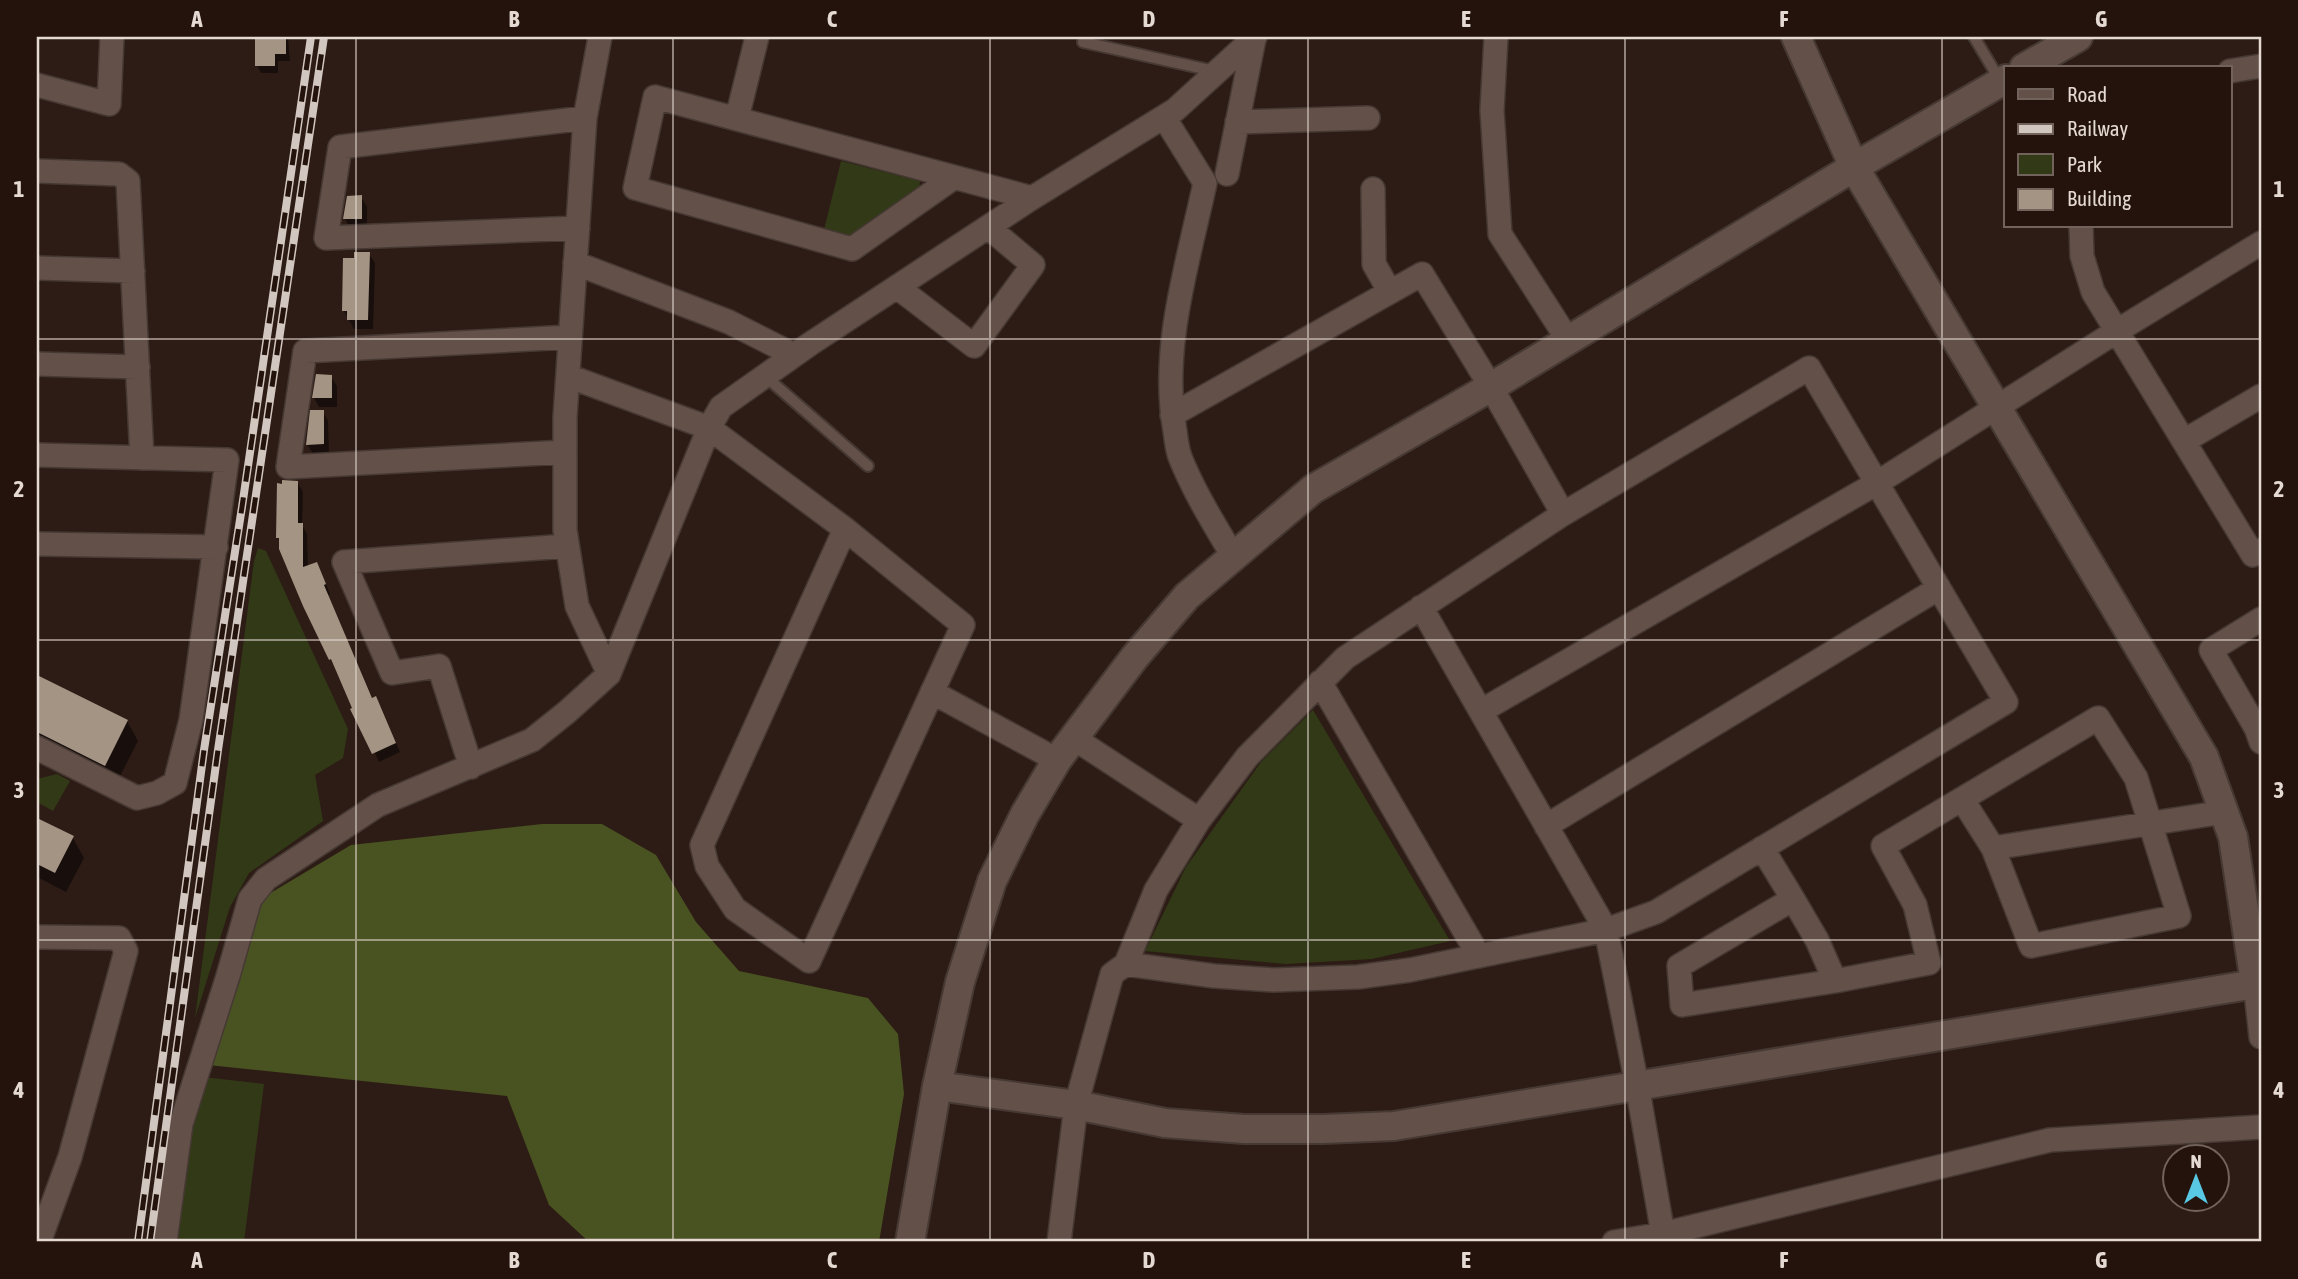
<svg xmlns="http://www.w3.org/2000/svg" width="2298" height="1279" font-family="'Asap Condensed',sans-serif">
  <rect width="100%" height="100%" fill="#2d1c15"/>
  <path fill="#323917" d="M841 161 920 181 918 198 854 240 822 238Z
    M258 548 266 551 348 729 343 758 315 775 323 821 249 873 230 907 195 1018 254 561Z
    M1313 710 1450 941 1372 959 1286 964 1145 951 1186 867 1261 762Z
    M57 774 70 781 53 811 37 802V779Z
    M203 1077 264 1084 244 1242H171L185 1129Z"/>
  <path fill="#495221" d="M542 824H602L656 855 696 922 739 971 868 998 898 1034 904 1094 879 1242H589L549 1205 507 1096 208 1065 257 901 351 845Z"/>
  <path fill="#0007" d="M269 37H288L290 61H278V73H261L257 65Z
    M361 197 367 207V228H350L345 219Z
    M369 254 375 263 373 329H354L344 311 356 260Z
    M331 377 337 386V407H319L314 398Z
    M323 412 328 421 329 453 313 454 307 444Z
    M297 482 303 492 302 525 307 534 308 567 321 573 330 594 328 595 373 699 376 698 381 707 400 752 379 762 278 538Z
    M37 677 127 721 138 741 116 784 37 745Z
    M37 820 73 838 84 858 66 892 37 877Z"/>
  <path fill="#a39484" d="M255 38H286V54H275V66H255Z
    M362 195V219H343L347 196Z
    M354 252H370L368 320H347V311H342L343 258H354Z
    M316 374 332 375V398H312Z
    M310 410H324V444L306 445Z
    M282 480 298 481V523H303V567L317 562 326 584 324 585 372 698 376 696 396 743 372 754 350 709 352 708 331 659 329 660 303 606 279 549V538H276L277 483 282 484Z
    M37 675 128 720 105 766 37 732Z
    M37 818 74 836 55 873 37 864Z"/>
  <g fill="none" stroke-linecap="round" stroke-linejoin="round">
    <defs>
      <path id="service" d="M1974 37 2001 82
        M1083 42 1214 71
        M765 376 868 466"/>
      <path id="minor" d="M600 37 585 118 565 417V530L577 606 609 674
        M1496 37 1492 110 1500 234 1568 340
        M2230 71 2261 66
        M37 85 109 104 112 37
        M1164 117 1205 183C1188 263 1160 349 1175 431 1176 439 1177 449 1180 457 1194 492 1214 524 1233 556
        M737 118 757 37
        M1237 122 1368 118
        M37 171 119 174 128 181 142 458
        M1227 174 1254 39
        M953 178 852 249 635 188 655 97 1032 198
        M1373 189 1374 264 1390 292
        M2081 226 2082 256 2093 292 2253 555 2261 550
        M578 228 326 238 340 147 585 118
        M575 263 729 322 794 355
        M37 268 133 271
        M897 287 974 346 1033 265 988 227
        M37 364 138 367
        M568 376 709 428 845 529 963 625 809 961 735 909 707 866 702 845 845 529
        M1172 415 1422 274 1491 387 1563 514
        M2184 441 2261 396
        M565 452 288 467 305 351 570 337
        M37 455 227 460 191 720 175 783 157 793 137 798 37 748
        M37 544 216 547
        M1421 607 1606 930 1637 1085 1663 1234
        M2261 619 2211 650 2256 728 2261 742
        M1320 682 1479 956
        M932 692 1057 760
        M1481 711 1877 483 2117 331 2261 243
        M1075 739 1199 820
        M471 767 439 666 392 673 344 562 567 546
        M1546 826 1939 588
        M1762 848 1793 899 1679 966 1682 1005 1835 981 1817 940 1793 899
        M1993 848 2224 812
        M37 937 119 938 126 951 70 1157 39 1242
        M1835 981 1929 963 1915 905 1883 846 2098 718 2136 778 2179 916 2031 946 1993 848 1962 799
        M2255 983 2261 1037
        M165 1242 181 1124 228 976 250 899 266 879 378 805 532 740 567 712 609 674 709 428 721 407 810 344 1032 198 1175 110 1255 37
        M1059 1242 1076 1105 1112 974 1126 964 1156 890 1199 820 1247 757 1345 658 1563 514 1809 368 2006 702 1656 912 1606 930 1410 970 1358 977 1274 980 1214 976 1126 964
        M1614 1242 1663 1234 2050 1140 2261 1127"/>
      <path id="tertiary" d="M1796 37 1854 167 2204 757 2233 837 2255 983
        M2024 68 2078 37
        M937 1086 1076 1105 1165 1123 1244 1129H1323L1394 1126 2261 983
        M910 1242 937 1086 960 982 992 881 1025 814 1057 760 1134 658 1187 596 1313 489 1491 387 1854 167 2006 79"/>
    </defs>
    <use href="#service" stroke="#463934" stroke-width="14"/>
    <use href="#minor" stroke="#463934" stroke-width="26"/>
    <use href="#tertiary" stroke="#463934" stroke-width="32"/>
    <use href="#service" stroke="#635048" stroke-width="10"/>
    <use href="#minor" stroke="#635048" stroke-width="23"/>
    <use href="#tertiary" stroke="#635048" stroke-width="28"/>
    <defs>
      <path id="rail" d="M138 1242 204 750 242 507 311 37
        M150 1242 218 750 324 37"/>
    </defs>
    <use href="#rail" stroke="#d2c6c1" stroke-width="8"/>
    <use href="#rail" stroke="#23130c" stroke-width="5" stroke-dasharray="16" stroke-linecap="butt"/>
  </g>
  <path fill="none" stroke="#e5d9d4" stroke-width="2" stroke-opacity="0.55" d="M356 37V1242M673 37V1242M990 37V1242M1308 37V1242M1625 37V1242M1942 37V1242M37 339H2261M37 640H2261M37 940H2261"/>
  <rect width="2298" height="1279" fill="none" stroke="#23130c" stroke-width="77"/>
  <rect x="2004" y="66" width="228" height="161" fill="#23130c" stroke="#71625c" stroke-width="2"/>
  <rect x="2018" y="89" width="35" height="10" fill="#635048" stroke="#71625c" stroke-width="2"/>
  <text x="2067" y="102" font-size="21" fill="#e5d9d4">Road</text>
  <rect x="2018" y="124" width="35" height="10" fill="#d2c6c1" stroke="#71625c" stroke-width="2"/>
  <text x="2067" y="136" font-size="21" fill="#e5d9d4">Railway</text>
  <rect x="2018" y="154" width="35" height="21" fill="#323917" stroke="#71625c" stroke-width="2"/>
  <text x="2067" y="172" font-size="21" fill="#e5d9d4">Park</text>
  <rect x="2018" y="189" width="35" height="21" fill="#a39484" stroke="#71625c" stroke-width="2"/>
  <text x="2067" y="206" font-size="21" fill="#e5d9d4">Building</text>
  <g transform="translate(2196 1178)"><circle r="33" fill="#23130c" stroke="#71625c" stroke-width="2"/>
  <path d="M0-5L12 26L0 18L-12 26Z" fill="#59c8e4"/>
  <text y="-10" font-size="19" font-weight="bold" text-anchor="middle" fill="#e5d9d4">N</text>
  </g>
  <rect x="38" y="38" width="2222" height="1202" fill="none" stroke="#e5d9d4" stroke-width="2.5"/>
  <g font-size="23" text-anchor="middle" font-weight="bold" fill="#e5d9d4">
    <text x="197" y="27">A</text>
    <text x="514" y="27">B</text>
    <text x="832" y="27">C</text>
    <text x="1149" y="27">D</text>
    <text x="1466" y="27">E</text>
    <text x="1784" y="27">F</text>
    <text x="2101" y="27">G</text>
    <text x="19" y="197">1</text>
    <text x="2279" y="197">1</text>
    <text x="19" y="497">2</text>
    <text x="2279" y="497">2</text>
    <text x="19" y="798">3</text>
    <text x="2279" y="798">3</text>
    <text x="19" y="1098">4</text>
    <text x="2279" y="1098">4</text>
    <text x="197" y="1268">A</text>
    <text x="514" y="1268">B</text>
    <text x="832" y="1268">C</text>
    <text x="1149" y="1268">D</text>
    <text x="1466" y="1268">E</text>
    <text x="1784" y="1268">F</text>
    <text x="2101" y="1268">G</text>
  </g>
</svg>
